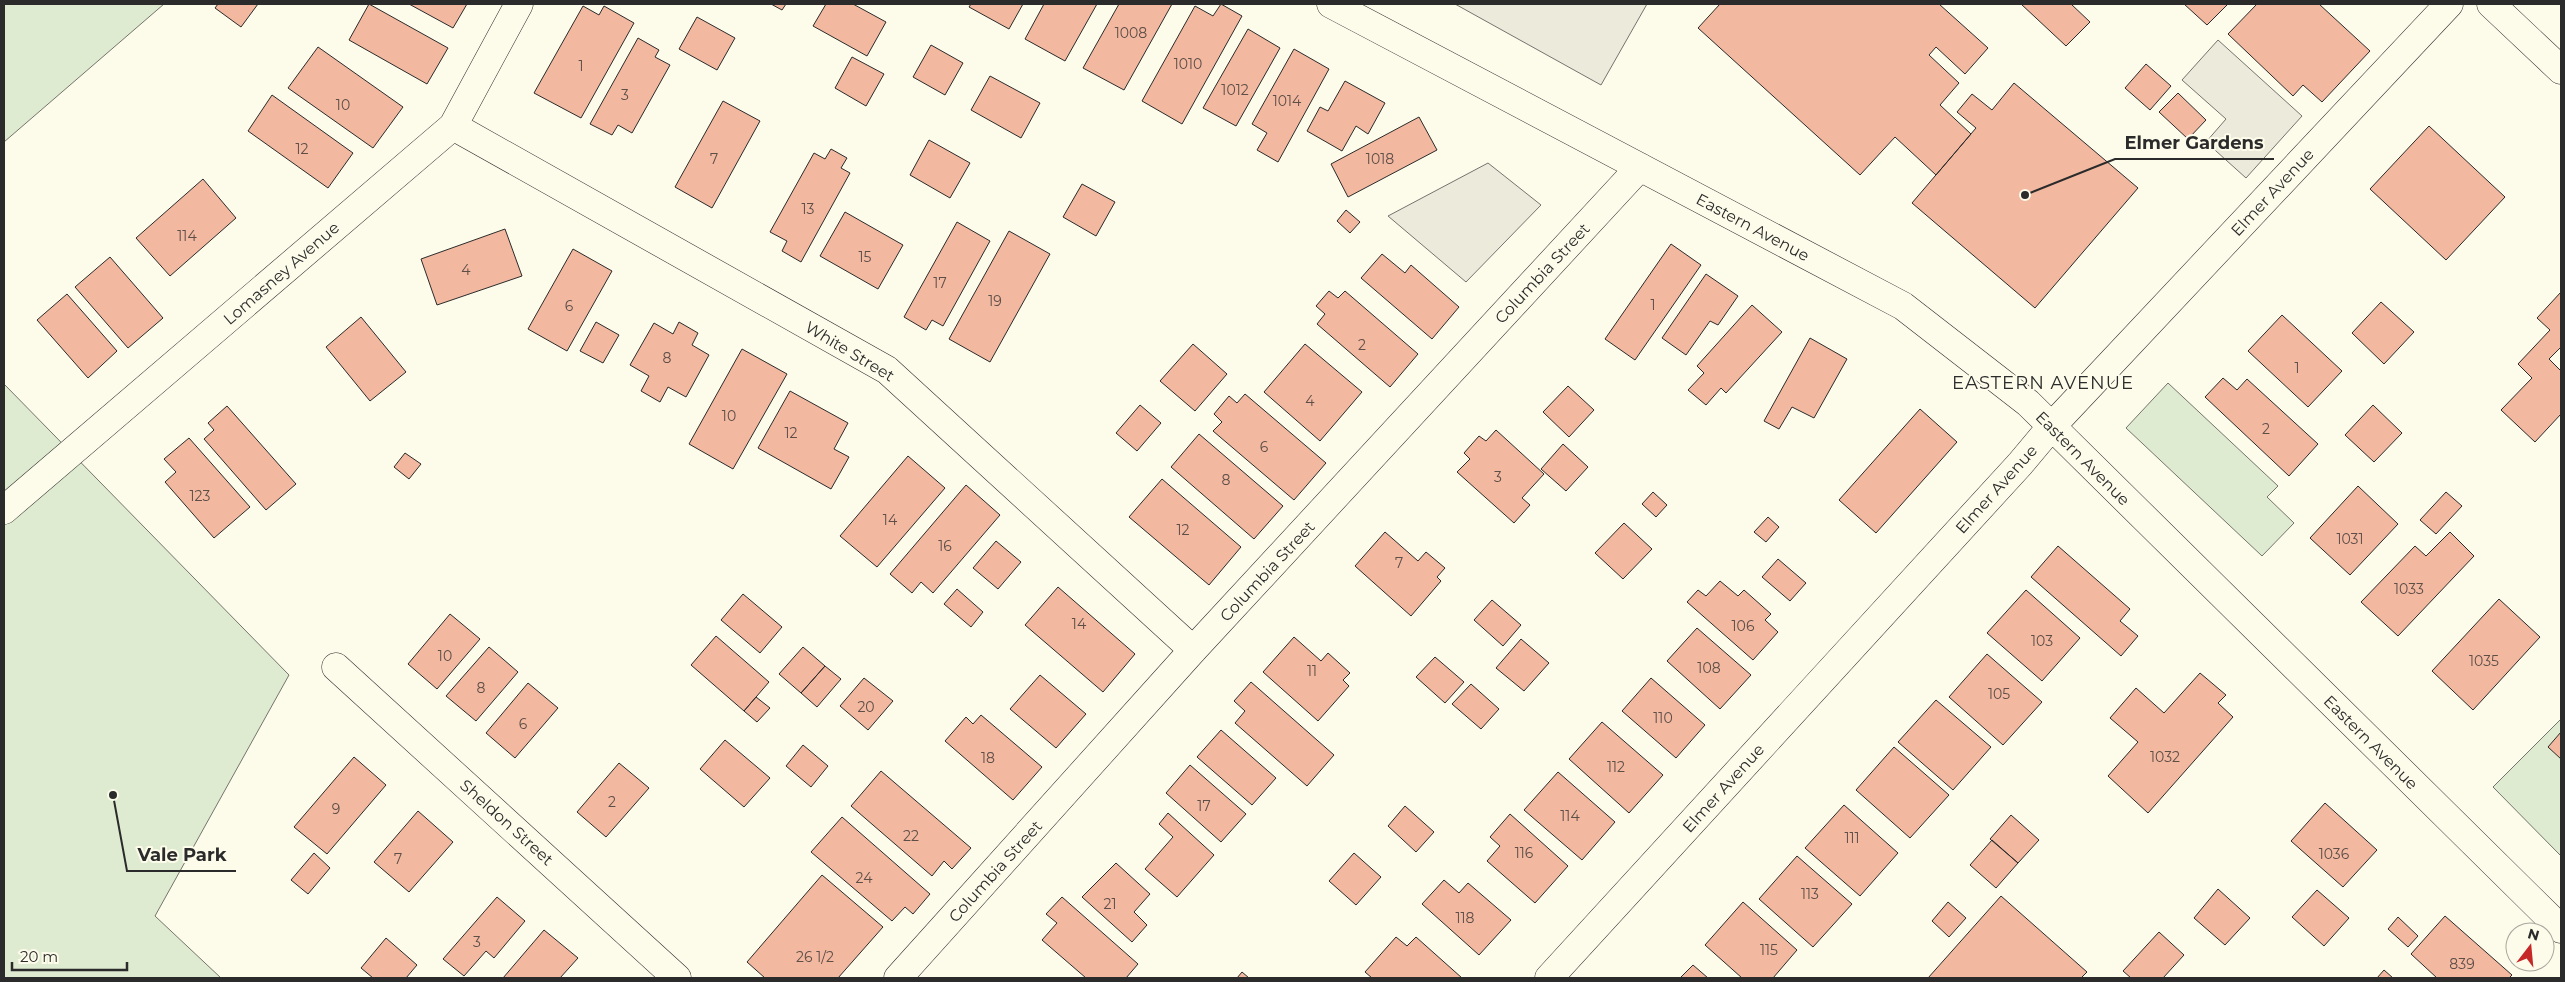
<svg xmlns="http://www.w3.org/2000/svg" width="2565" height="982" font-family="Montserrat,sans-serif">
  <rect width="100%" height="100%" fill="#fdfbea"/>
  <path fill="#deebd1" stroke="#74746e" d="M4 4H164L4 142Z
    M2168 383 2278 486 2267 497 2294 523 2262 556 2126 428Z
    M4 384 289 675 155 916 221 978H4Z
    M2561 719V856L2493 787Z"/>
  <path fill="#eceadb" stroke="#74746e" d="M1455 4H1647L1601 85Z
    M2218 40 2302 116 2246 178 2206 142 2226 119 2182 80Z
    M1488 163 1541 205 1466 282 1388 216Z"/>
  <path fill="#f2b8a0" stroke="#2b2b2b" d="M218 4H258L241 27 215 8Z
    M369 4 448 48 427 84 349 40Z
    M409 4H467L453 28Z
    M771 4H786L782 10Z
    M826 4H853L886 22 867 56 813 26Z
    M971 4H1023L1009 29 969 7Z
    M1044 4H1097L1065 61 1025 39Z
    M1119 4H1172L1124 90 1083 68Z
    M1221 4 1242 16 1182 124 1142 101 1195 6 1213 16Z
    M1720 4H1939L1988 48 1965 74 1936 47 1929 55 1959 83 1940 105 1971 134 1936 175 1895 137 1860 175 1698 28Z
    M2021 4H2071L2090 22 2066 46Z
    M2184 4H2228L2207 25Z
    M2257 4H2319L2370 51 2322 102 2303 85 2293 96 2228 34Z
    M583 6 599 15 604 6 634 23 581 118 534 93Z
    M697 17 735 38 717 70 679 49Z
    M1248 29 1280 48 1236 126 1203 108Z
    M638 38 659 50 655 57 670 65 632 133 618 125 612 135 590 124Z
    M931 45 963 63 945 95 913 77Z
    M318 47 403 107 373 148 288 88Z
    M1294 49 1329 69 1278 162 1257 150 1267 133 1252 124Z
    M852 57 884 74 866 106 835 88Z
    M2146 64 2171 86 2150 110 2125 88Z
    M990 76 1040 103 1021 138 971 110Z
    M1345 81 1385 103 1368 134 1356 126 1342 151 1307 131 1320 107 1328 111Z
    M2014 83 2138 188 2035 308 1912 203 1976 128 1957 112 1972 94 1992 110Z
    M2178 93 2206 120 2188 139 2159 112Z
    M272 95 353 153 328 188 248 131Z
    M723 101 760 121 712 208 675 187Z
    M1419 117 1437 150 1348 197 1331 164Z
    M2429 126 2505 197 2446 260 2370 189Z
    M929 140 970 163 950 198 910 175Z
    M831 149 847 158 841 168 850 173 801 262 782 251 787 241 770 232 814 153 825 159Z
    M203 179 236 218 170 276 136 238Z
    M1082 184 1115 202 1096 236 1063 217Z
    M1346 210 1360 222 1350 233 1337 221Z
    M845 212 903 245 878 289 820 256Z
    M957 222 990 241 943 326 932 320 926 330 904 317Z
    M505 229 522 276 437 305 421 259Z
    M1009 231 1050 254 990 362 949 339Z
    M1671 244 1701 265 1635 360 1605 339Z
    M573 249 612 271 567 351 528 329Z
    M1382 254 1405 273 1411 265 1459 307 1432 339 1361 278Z
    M110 257 163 318 128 348 75 287Z
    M1706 274 1738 296 1718 325 1710 321 1686 355 1662 338Z
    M1329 291 1338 298 1345 291 1418 354 1390 387 1317 324 1325 314 1316 306Z
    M2561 292V347L2549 359 2561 371V414L2535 442 2501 410 2532 378 2518 364 2550 330 2537 318Z
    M67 294 117 351 88 378 37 320Z
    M2381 302 2414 332 2384 364 2352 333Z
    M1752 305 1782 332 1726 393 1721 388 1706 405 1688 390 1704 373 1697 366Z
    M2282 315 2342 371 2308 407 2248 351Z
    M361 317 406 372 370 401 326 347Z
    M596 322 619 335 603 363 580 351Z
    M679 322 698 333 692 345 709 355 686 397 668 387 660 402 641 391 649 376 630 365 654 323 673 334Z
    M1810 338 1847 359 1814 418 1792 407 1779 429 1764 421Z
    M1193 344 1227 374 1195 411 1160 381Z
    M1305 344 1362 392 1320 441 1264 392Z
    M742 349 787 374 733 469 689 444Z
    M2223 378 2237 390 2247 379 2318 444 2289 476 2205 397Z
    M1568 386 1594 410 1569 437 1543 412Z
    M790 391 848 423 834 449 849 457 831 489 758 448Z
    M1245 394 1326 463 1294 500 1213 431 1222 422 1214 414 1229 396 1237 403Z
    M1140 405 1161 423 1137 451 1116 433Z
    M2373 405 2402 433 2374 462 2345 435Z
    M227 406 296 484 266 510 204 439 214 430 208 423Z
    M1920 409 1957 442 1876 533 1839 500Z
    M1496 430 1544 474 1522 498 1530 505 1514 523 1457 472 1470 459 1464 453 1479 436 1486 441Z
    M1199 434 1283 506 1254 539 1171 467Z
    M189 438 250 507 214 538 165 482 176 472 164 459Z
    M1563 444 1588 467 1566 491 1541 469Z
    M405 453 421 464 409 479 394 467Z
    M908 456 945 488 877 567 840 536Z
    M1162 479 1241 547 1209 585 1129 517Z
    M966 485 1000 515 933 593 921 582 912 593 890 574Z
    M2358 486 2398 524 2350 575 2310 538Z
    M1653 492 1667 505 1656 517 1642 504Z
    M2446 492 2462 506 2436 534 2420 520Z
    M1768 517 1779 527 1766 542 1754 532Z
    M1624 523 1652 549 1623 579 1595 553Z
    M1385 532 1418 561 1426 552 1445 568 1437 577 1441 581 1411 616 1355 566Z
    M2450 532 2474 556 2398 636 2361 602 2415 546 2426 556Z
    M996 541 1021 562 998 589 973 568Z
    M2058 546 2130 609 2120 621 2138 636 2121 656 2031 577Z
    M1778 559 1806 583 1790 601 1762 577Z
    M1720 581 1738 596 1744 590 1771 614 1765 620 1778 632 1753 660 1687 602 1698 590 1706 596Z
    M1058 587 1135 654 1103 692 1025 625Z
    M957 589 983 612 971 627 944 604Z
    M2026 590 2080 638 2042 681 1987 633Z
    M743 594 782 627 760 653 721 620Z
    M2499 599 2540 637 2473 710 2432 671Z
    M1492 600 1521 625 1503 646 1474 620Z
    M450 614 480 639 437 689 408 664Z
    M1697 628 1751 675 1720 709 1667 661Z
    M716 636 769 682 744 711 691 665Z
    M1294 637 1321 661 1328 653 1350 673 1343 680 1349 686 1318 721 1263 672Z
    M1521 639 1549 663 1524 691 1496 668Z
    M489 647 518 672 476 721 446 696Z
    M803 647 825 666 801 693 779 674Z
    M1987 654 2042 702 2003 745 1949 697Z
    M1435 657 1464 682 1445 703 1416 677Z
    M825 666 841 679 817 707 801 693Z
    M2200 673 2226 695 2218 703 2233 717 2148 813 2108 776 2138 742 2110 718 2136 688 2164 713Z
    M1040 675 1086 714 1056 748 1010 709Z
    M864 678 893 701 868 730 840 706Z
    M1651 678 1705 725 1676 758 1622 711Z
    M1251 682 1334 755 1307 786 1235 723 1245 711 1234 701Z
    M528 683 558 708 515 758 486 733Z
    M1471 684 1499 709 1481 729 1452 704Z
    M756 697 770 708 757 722 744 711Z
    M1936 700 1991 747 1953 790 1898 742Z
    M981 715 1042 767 1013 800 945 741 966 717 973 724Z
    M1602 722 1663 775 1629 813 1569 759Z
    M1221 730 1276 778 1252 805 1197 757Z
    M2561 732V759L2548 747Z
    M725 740 770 778 744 807 700 769Z
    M803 745 828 766 811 787 786 766Z
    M1894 747 1949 795 1910 838 1856 790Z
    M354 757 386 785 327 854 294 827Z
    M619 763 649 788 606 837 577 812Z
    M1190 765 1246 814 1221 842 1166 793Z
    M881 771 971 848 952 869 944 861 932 876 851 806Z
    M1558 772 1615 822 1582 860 1524 810Z
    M2325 803 2377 850 2343 887 2291 841Z
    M1844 805 1898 853 1860 896 1805 848Z
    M1405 806 1434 832 1416 852 1388 826Z
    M418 811 453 842 409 892 374 862Z
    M1168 813 1214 855 1177 897 1145 869 1173 837 1159 824Z
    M1510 814 1568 866 1535 903 1487 861 1500 846 1490 837Z
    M2011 815 2039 840 2018 863 1990 839Z
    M842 817 930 894 913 914 905 907 892 921 811 852Z
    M1992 840 2018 863 1996 888 1970 865Z
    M314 853 330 868 308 894 291 880Z
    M1354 853 1381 877 1356 905 1329 881Z
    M1797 856 1852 904 1813 947 1759 899Z
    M1116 863 1150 894 1134 912 1147 925 1132 942 1082 897Z
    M822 875 883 927 838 978H765L747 962Z
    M1444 880 1459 893 1468 883 1511 920 1479 955 1422 904Z
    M2218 889 2250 918 2225 945 2194 918Z
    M2317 890 2349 918 2324 946 2292 917Z
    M2001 896 2087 972 2081 978H1928Z
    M497 897 525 921 494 958 486 951 464 976 443 959Z
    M1062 897 1138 964 1126 978H1086L1042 940 1057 923 1046 914Z
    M1743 902 1797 950 1773 978H1742L1705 945Z
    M1948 902 1966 918 1949 937 1932 921Z
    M2445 916 2512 975 2509 978H2437L2411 954Z
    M2398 917 2418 936 2408 947 2388 929Z
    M544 930 578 958 560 978H503Z
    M2159 932 2184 955 2163 978H2131L2123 971Z
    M1396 937 1407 946 1416 937 1462 978H1372L1365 972Z
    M386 938 417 965 406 978H373L361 968Z
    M1693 965 1708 978H1680Z
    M2384 970 2393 978H2377Z
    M1242 972 1249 978H1237Z"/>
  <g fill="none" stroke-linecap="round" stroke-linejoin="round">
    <defs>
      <path id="minor" d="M1331 4 1903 306 2028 403 2561 929
        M453 126 887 370 1193 650
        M4 510 453 126 519 4
        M336 667 677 978
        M898 978 1193 650 1640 167
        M1549 978 2020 464 2051 427 2449 4"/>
      <path id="major" d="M2491 4 2561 70"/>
    </defs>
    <use href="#minor" stroke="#2b2b2b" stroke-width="29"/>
    <use href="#major" stroke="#2b2b2b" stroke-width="29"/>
    <use href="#minor" stroke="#fdfbea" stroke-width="28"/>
    <use href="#major" stroke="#fdfbea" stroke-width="28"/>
  </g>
  <g text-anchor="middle" stroke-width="4" stroke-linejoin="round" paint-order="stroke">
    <g font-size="14" fill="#5d4e48">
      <text x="1131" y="38">1008</text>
      <text x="1188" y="69">1010</text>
      <text x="581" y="71">1</text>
      <text x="1235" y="95">1012</text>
      <text x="625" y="100">3</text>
      <text x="1287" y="106">1014</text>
      <text x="343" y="110">10</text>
      <text x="302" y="154">12</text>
      <text x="714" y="164">7</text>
      <text x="1380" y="164">1018</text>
      <text x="808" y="214">13</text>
      <text x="187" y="241">114</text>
      <text x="865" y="262">15</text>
      <text x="466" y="275">4</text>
      <text x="940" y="288">17</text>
      <text x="995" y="306">19</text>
      <text x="1653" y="310">1</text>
      <text x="569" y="311">6</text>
      <text x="1362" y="350">2</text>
      <text x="667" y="363">8</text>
      <text x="2297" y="373">1</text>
      <text x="1310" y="406">4</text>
      <text x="729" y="421">10</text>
      <text x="2266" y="434">2</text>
      <text x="791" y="438">12</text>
      <text x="1264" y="452">6</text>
      <text x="1498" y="482">3</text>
      <text x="1226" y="485">8</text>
      <text x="200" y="501">123</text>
      <text x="890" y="525">14</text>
      <text x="1183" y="535">12</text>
      <text x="2350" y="544">1031</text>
      <text x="945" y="551">16</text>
      <text x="1399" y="568">7</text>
      <text x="2409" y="594">1033</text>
      <text x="1079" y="629">14</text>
      <text x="1743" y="631">106</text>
      <text x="2042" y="646">103</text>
      <text x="445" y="661">10</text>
      <text x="2484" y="666">1035</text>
      <text x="1709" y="673">108</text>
      <text x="1312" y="676">11</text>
      <text x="481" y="693">8</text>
      <text x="1999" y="699">105</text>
      <text x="866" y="712">20</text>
      <text x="1663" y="723">110</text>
      <text x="523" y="729">6</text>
      <text x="2165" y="762">1032</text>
      <text x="988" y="763">18</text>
      <text x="1616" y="772">112</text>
      <text x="612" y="807">2</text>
      <text x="1204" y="811">17</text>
      <text x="336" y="814">9</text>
      <text x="1570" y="821">114</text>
      <text x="911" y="841">22</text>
      <text x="1852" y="843">111</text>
      <text x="1524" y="858">116</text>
      <text x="2334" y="859">1036</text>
      <text x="398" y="864">7</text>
      <text x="864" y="883">24</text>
      <text x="1810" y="899">113</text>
      <text x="1110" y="909">21</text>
      <text x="1465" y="923">118</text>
      <text x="477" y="947">3</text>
      <text x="1769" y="955">115</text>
      <text x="815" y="962">26 1/2</text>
      <text x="2462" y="969">839</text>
    </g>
    <g font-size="16" fill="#2b2b2b" stroke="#fdfbea">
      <text transform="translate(2272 192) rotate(-47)" y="6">Elmer Avenue</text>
      <text transform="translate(1753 227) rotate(28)" y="6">Eastern Avenue</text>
      <text transform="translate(281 273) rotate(-41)" y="6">Lomasney Avenue</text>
      <text transform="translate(1542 273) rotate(-47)" y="6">Columbia Street</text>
      <text transform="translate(850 351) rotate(31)" y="6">White Street</text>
      <text transform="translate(2083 458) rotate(45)" y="6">Eastern Avenue</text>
      <text transform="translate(1996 489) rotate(-48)" y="6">Elmer Avenue</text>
      <text transform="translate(1267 571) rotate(-47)" y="6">Columbia Street</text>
      <text transform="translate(2371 742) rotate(45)" y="6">Eastern Avenue</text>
      <text transform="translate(1723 788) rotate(-48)" y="6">Elmer Avenue</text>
      <text transform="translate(507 822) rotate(42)" y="6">Sheldon Street</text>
      <text transform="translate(995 871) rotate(-48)" y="6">Columbia Street</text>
    </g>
    <g font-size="18" letter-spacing="1" fill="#2b2b2b" stroke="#fdfbea">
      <text x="2043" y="389">EASTERN AVENUE</text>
    </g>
  </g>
  <path fill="none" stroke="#2b2b2b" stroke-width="2" d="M2025 195L2115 159H2274M113 795L127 871H236"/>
  <g fill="#2b2b2b" stroke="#fdfbea" stroke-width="2">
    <circle cx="2025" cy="195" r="5"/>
    <circle cx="113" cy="795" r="5"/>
  </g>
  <g font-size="18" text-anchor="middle" font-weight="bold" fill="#2b2b2b" stroke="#fdfbea" stroke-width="4" stroke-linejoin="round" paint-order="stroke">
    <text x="2194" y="149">Elmer Gardens</text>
    <text x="182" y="861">Vale Park</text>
  </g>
  <rect width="2565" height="982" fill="none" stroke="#2b2b2b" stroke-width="10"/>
  <g transform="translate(2530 947) rotate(16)"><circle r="24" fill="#fdfbea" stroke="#a9a89e"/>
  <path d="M0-4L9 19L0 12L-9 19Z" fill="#c62828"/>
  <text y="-8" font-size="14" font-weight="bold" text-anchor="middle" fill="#2b2b2b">N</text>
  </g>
  <path d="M12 962v8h115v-8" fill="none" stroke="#2b2b2b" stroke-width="2.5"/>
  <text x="20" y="962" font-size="15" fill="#2b2b2b" stroke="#fdfbea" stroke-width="4" paint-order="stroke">20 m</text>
</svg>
